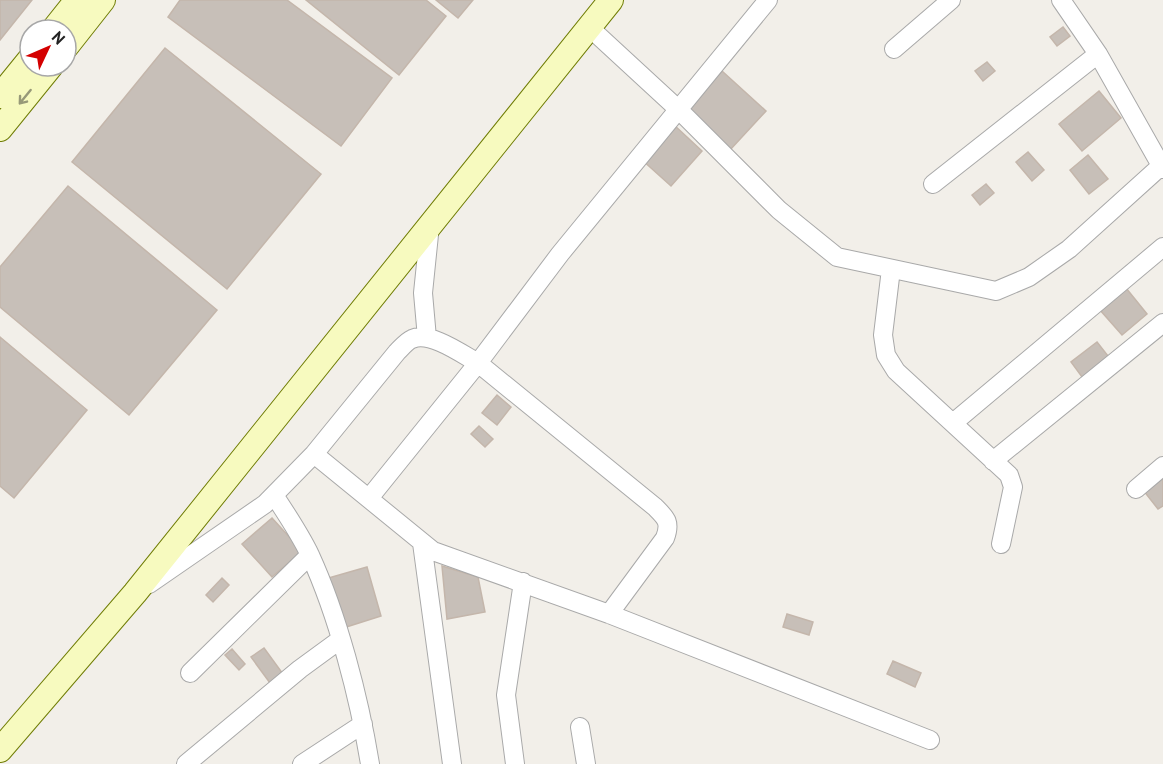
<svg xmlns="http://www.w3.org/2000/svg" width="1163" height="764" font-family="'PT Sans',sans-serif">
  <rect width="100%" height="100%" fill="#f2efe9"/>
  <path fill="#c7bfb8" stroke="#c4b6ab" stroke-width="1.5" d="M0 0H32L0 40Z
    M180 0H287L392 78 341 146 168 17Z
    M306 0H426L446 16 399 75Z
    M436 0H473L458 18Z
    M1063 27 1070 36 1057 46 1050 37Z
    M165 48 321 174 227 289 72 162Z
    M987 62 995 71 983 81 975 71Z
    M722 71 766 111 730 150 686 110Z
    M1099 91 1121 118 1082 151 1059 124Z
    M673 124 702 151 671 186 641 159Z
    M1028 152 1044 170 1032 181 1016 162Z
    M1088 155 1108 179 1089 194 1070 170Z
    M986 184 994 193 980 205 972 195Z
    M68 186 217 310 129 415 0 307V267Z
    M1126 288 1147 314 1122 335 1100 310Z
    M0 337 87 410 14 498 0 486Z
    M1097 342 1112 361 1085 381 1071 362Z
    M497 395 511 407 497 425 482 413Z
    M479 426 493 439 485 447 471 434Z
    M1163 475V506L1158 509 1143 490Z
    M272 518 302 551 272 577 242 544Z
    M442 566 478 577 485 612 447 619Z
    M367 567 381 616 340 629 325 579Z
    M222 578 229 585 213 602 206 595Z
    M787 614 813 622 809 635 783 627Z
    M264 648 283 674 270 683 251 657Z
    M232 649 245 664 239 670 225 655Z
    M893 661 921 673 915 687 887 674Z"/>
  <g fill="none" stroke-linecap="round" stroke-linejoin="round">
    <defs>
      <path id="street" d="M1061 0 1098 54 1163 169
        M589 27 679 110 779 210 837 257 996 291 1029 277 1069 249 1161 166
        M894 49 951 0
        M933 184 1098 54
        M891 269 883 335 886 355 896 371 1009 475 1013 487 1001 544
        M427 338 423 293 430 225
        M953 423 1163 247
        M314 454 433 551 609 614 930 740
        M993 461 1163 323
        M1136 489 1163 466
        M274 495C287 515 300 534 310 555 338 616 359 697 370 764
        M370 497 478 363 560 254 768 0
        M422 543 452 764
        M149 584 265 504 314 454 397 352C401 348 407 341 412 339 430 331 462 354 478 363L655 507C666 518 671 522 665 538L609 614
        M190 673 310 555
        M580 727 586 764
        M186 764 300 669 341 639
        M302 764 363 724
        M515 764 506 695 523 582"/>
      <path id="secondary" d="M53 30 77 0
        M66 47 103 0
        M0 96 30 59
        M0 129 51 66
        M0 750 135 593 611 0"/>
    </defs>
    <use href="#street" stroke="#a9a9a9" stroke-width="20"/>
    <use href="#secondary" stroke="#707d05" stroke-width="26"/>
    <use href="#street" stroke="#fff" stroke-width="18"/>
    <use href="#secondary" stroke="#f7fabf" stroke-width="24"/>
  </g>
  <defs><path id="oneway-shaft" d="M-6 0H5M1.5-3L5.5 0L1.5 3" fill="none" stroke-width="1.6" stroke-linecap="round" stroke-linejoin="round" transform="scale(1.5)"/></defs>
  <use stroke="#979978" href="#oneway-shaft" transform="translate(25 97) rotate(129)"/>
  <g transform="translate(48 48) rotate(46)"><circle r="28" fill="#ffffff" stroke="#a7a7a7" stroke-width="1.5"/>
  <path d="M0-4.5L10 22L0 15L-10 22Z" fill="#d40000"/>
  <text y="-9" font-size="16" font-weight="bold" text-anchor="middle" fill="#222222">N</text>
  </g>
</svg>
